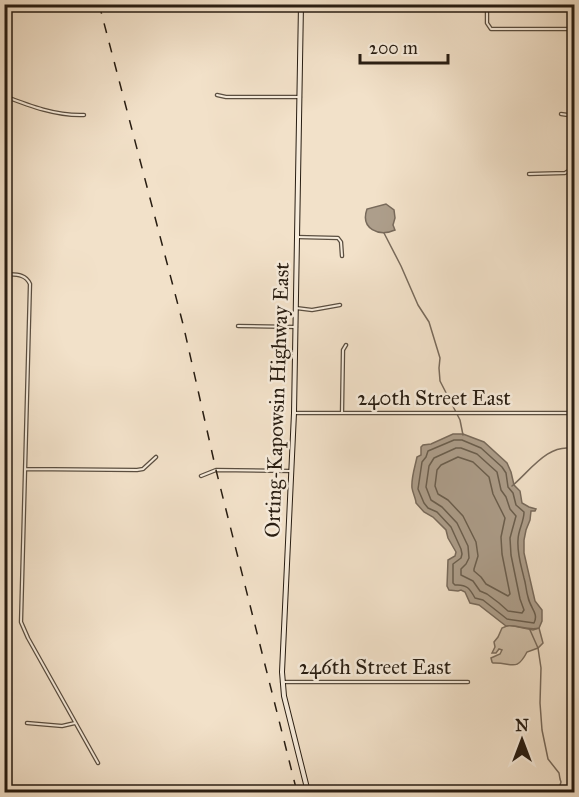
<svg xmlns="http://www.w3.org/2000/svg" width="579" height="797" font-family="'IM FELL Great Primer',serif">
  <rect width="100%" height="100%" fill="#f2e1c9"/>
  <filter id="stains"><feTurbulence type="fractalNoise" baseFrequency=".00333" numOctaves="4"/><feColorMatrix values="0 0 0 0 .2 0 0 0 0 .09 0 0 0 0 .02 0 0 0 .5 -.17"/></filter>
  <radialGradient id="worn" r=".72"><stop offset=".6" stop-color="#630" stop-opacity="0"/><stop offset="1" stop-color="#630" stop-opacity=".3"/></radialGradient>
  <path fill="#d0c0aa" stroke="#7c6e5e" stroke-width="1.5" d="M509 625 533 630 539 628 543 643 538 648 527 652C516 673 512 662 493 663L492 662 491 658 500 654 502 650 499 649 496 653H492L495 647 494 642 498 637 502 628Z"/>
  <path fill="#ad9e8b" stroke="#786a5b" stroke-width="1.5" d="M386 204 394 210 395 218 393 225 395 230C379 237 360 229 367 209Z
    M453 434H463L484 442 507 463 511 472 514 485 520 491 522 503 529 507 536 509 535 511H531L530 520 526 530 524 540V553L535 601 542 610V621L539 628C527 631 517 624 506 626L479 605 470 603 465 592 461 590 458 591 449 590 447 586 448 560 455 556 456 552 448 538 446 530 433 517 424 512 416 503C416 499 413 494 412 488 411 478 415 467 417 457L421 455V447L423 445 431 444Z"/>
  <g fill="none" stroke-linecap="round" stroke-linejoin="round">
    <path stroke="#6a5e4e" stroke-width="1.5" d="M454 440H462L481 448 502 467 506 473 508 487 513 493 516 505 524 512C524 522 518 530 518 540 517 554 521 565 524 578 526 584 526 591 528 597 530 608 539 613 534 623L507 619 483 600 475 598C470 589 467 584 455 585L453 583V564L461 558 462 554 461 549 451 527 437 512 428 508 424 503 418 489 422 462 426 457 428 451Z
      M456 448H461L477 454 497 472 501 490 506 497 510 509 516 516 510 538 511 555 520 599 524 610 522 613 508 611 499 603 487 594 480 591 473 581 461 575V569L466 564 469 558 468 546 457 523 442 507 431 500 426 487 429 466 434 458Z
      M458 457 473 462 489 477 493 494 505 518 501 537 502 554 510 594 508 596 486 584 481 577 474 571V569L478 556 476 542 463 516 448 500 438 494 435 486 437 470 441 465Z"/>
    <path stroke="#786a5b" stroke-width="1.5" d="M384 233 401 266 418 305 429 322 440 358 439 368 440 381 460 420 463 435
      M512 486C529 472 549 442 574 449
      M530 630 538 648 541 668 540 703 542 730 548 759 559 773 560 779 561 782 558 792"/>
    <defs>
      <path id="minor" d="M487 4V23L491 29H574
        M143 5 301 6
        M301 7H436
        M217 95 226 97H300
        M4 96C30 106 56 116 84 115
        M561 114 568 115 572 118
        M529 174 565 173 571 169 572 118 574 96
        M297 237 338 238 341 242 342 256
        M4 274C15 275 25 273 30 284L21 622 28 638 98 763
        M296 308 312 310 340 305
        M238 326 296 327
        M294 413H574
        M342 413 343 350 346 345
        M25 469 137 470 143 469 156 457
        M201 476 216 470 291 471
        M282 682H468
        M27 723 62 726 75 723"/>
      <path id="secondary" d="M301 4 294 413 282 672 284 696 308 792"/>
    </defs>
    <use href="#minor" stroke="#5a4e40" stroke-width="4.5"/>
    <use href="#secondary" stroke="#281d12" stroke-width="6"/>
    <use href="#minor" stroke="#f7ecdc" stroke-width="2"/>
    <use href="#secondary" stroke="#f7ecdc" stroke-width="4"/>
    <path stroke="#281d12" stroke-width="1.5" stroke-dasharray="10 10" stroke-linecap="butt" d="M99 4 183 324 216 470 297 792"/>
  </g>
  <g text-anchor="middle" stroke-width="5" stroke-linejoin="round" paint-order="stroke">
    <g font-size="21" fill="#281d12" stroke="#f7ecdc">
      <text x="434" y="405">240th Street East</text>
      <text transform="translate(277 400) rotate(-88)" y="7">Orting-Kapowsin Highway East</text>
      <text x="375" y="674">246th Street East</text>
    </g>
  </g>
  <rect width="579" height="797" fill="none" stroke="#f2e1c9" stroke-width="24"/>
  <rect x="6" y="6" width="567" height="785" fill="none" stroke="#281d12" stroke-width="3"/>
  <rect x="12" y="12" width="555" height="773" fill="none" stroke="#281d12" stroke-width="1.5"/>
  <g transform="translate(522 740)" stroke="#f7ecdc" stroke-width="4.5" paint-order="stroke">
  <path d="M0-4.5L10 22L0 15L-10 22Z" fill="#281d12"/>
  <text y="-9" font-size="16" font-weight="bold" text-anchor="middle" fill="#281d12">N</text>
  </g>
  <path d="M360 54v9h88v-9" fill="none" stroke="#281d12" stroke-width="3"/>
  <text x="369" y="54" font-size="18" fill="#281d12" stroke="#f7ecdc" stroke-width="4.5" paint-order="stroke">200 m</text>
  <rect width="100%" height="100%" filter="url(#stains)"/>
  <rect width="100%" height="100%" fill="url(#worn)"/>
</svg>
